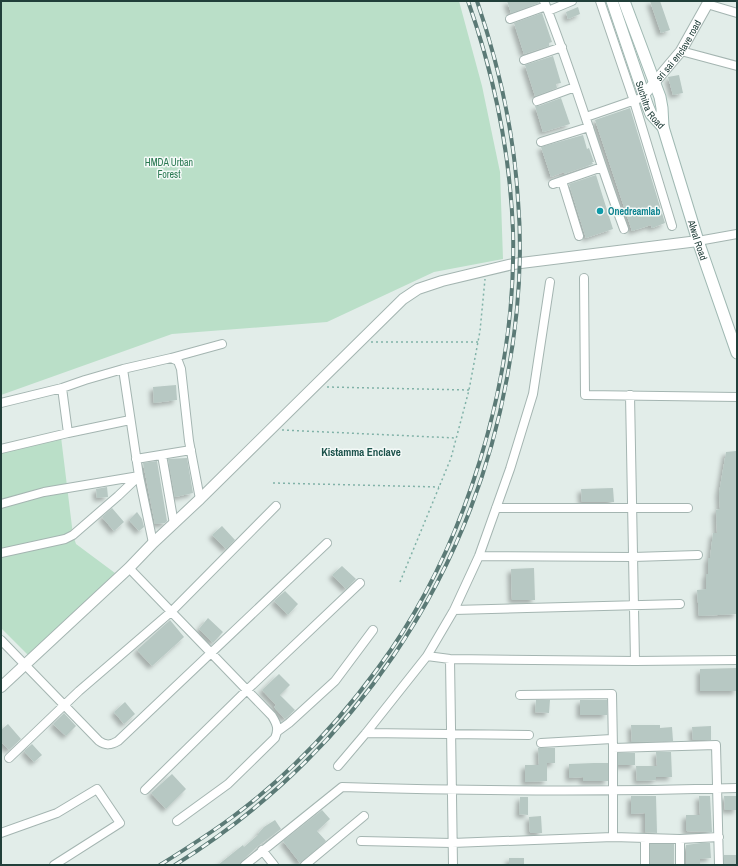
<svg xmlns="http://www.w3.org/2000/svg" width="738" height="866" font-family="'Archivo Narrow',sans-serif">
  <defs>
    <filter id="shadow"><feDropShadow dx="-3.5" dy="3.5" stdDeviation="2" flood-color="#0004"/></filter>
  </defs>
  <rect width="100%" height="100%" fill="#e2ede9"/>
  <path fill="#badfc8" d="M1 1H459L482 86 500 172 503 259 434 272 327 322 172 334 1 395Z
    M61 437 73 535 76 544 115 573 29 656 1 628V452Z"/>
  <path fill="#b7c8c3" filter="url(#shadow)" d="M507 1H538L539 3 511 13Z
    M650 1H660L670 30 661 33Z
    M578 7 580 14 568 19 566 12Z
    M542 13 552 42 549 43V46L524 54 514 23Z
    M553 56 561 83 556 84 557 88 535 96 525 65Z
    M679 75 683 93 673 95 668 77Z
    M561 98 570 124 543 132 535 106H539Z
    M630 108 665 223 652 228 651 225 632 231 595 120Z
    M583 135 587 149 589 148 594 162H592L593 164 564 174V172L551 177 541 147Z
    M596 175 613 229 586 238 569 184Z
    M176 385 177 400 154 403 153 387Z
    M736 451 737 473V614L699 616 697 590 706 589V574H708V558H710L713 533H717L716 510 720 509 719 493 726 452Z
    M187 458 193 493 175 497 168 459Z
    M157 461 167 521 165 523 155 524 143 463Z
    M107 487 108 497 97 498 96 489Z
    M613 488 614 502H582L581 489Z
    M112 508 124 522 114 531 102 517Z
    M137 512 142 519 144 527 139 531 129 520Z
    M222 526 235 540 226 549 212 535Z
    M342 566 356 579 346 589 332 575Z
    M534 568 535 600H512L511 569Z
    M285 591 298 604 288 615 274 601Z
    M208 618 223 632 213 643 199 629Z
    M170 620 184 637 152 666 137 650Z
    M737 668V691H700V669Z
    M279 674 290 685 280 695 295 710 285 719 274 707 276 705 262 690Z
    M536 700H550L549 713 535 712Z
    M580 700H607V715H580Z
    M125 702 135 714 124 724 114 712Z
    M64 713 76 726 66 736 53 724Z
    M8 724 21 739 9 750 1 742V730Z
    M631 725H660V728L672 727 673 741 632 742Z
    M711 726V740H693L692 727Z
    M32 744 42 755 34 762 24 751Z
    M538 748H555V763H547V781L525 782V765H539Z
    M656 752H671L672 777H656V780L637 781 636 766H657Z
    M618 753H635V765H618Z
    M594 763H608V781H583V777L569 778V764Z
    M172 774 186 789 166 809 151 793Z
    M631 796H656L657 833 645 832V813L631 814Z
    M699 796H710L712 832 686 831V815H700Z
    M724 796H737V810H725Z
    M520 797H528V815L519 814Z
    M322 810 330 819 317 831 326 841 300 863 283 841Z
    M541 816 542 833H530L529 817Z
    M275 820 281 829 258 846 242 861 240 865H218L243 845 244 847 258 835V834L264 827Z
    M701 843H710L711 858 700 859V865H686V845Z
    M650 844H674V865H650Z
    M724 855H737V865H724Z
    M509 858H524V865H509Z"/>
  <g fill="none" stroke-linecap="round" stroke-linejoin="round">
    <defs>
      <path id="minor" d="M544 1C574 76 596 154 624 229
        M600 1 634 101 672 226
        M707 4 737 13
        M548 11 572 1
        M510 19 546 6
        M681 51 737 66
        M524 60 562 47
        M537 101 575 87
        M586 117 638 99
        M541 142 589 127
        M562 181 579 236
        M553 184 602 167
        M698 241 737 234
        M584 278 585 395 737 397
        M550 282 533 394 510 469 479 556 454 610 427 656 450 659 635 661 737 660
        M171 358 222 344
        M123 369 139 476 153 543
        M62 388 68 433
        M630 395 635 661
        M1 403 62 388 85 380 123 369 171 358 178 361 181 369 189 441 200 499
        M1 449 68 433 130 420
        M162 455 174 524
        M136 459 191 450
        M1 504 44 492 139 476
        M496 508H688
        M1 553 65 539 73 535 118 496 139 476
        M479 556 633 557 698 555
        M129 568 272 716C277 724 279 729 275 738L228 784 177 821
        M454 610 680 604
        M1 640 99 741C106 746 111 745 118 741L327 543
        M450 659 453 865
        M520 695 612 694 613 748V837
        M278 731 289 723 335 681 373 630
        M366 733 529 735
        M541 743 612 739
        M613 748 716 745 719 865
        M9 758 79 691 172 611 276 506
        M338 766 366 733 427 656
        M145 790 247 690 360 583
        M1 833 57 813 97 789 120 823 54 865
        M645 838V865
        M680 839V865
        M361 841 452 843 613 837 680 839 719 837
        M262 850 274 865
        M245 865 342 787C474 791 605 792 737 788
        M305 865 364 816"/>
      <g id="tertiary">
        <path id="s1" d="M643 96 681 51 709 1"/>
        <path d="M1 687 129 568 153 543 200 499 403 299 418 289 442 281 513 264 698 241"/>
      </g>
      <g id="secondary">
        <path id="s2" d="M612 1 648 107 651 114 663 127"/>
        <path id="s3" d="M624 1 660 97 662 108 663 127 698 241 737 353"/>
      </g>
    </defs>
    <use href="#minor" stroke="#a4b5b1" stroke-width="10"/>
    <use href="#tertiary" stroke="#a4b5b1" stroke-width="12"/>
    <use href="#secondary" stroke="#a0b9b3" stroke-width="13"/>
    <path stroke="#81b2a8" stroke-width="1.5" stroke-dasharray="2 3" stroke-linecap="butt" d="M371 342H478
      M327 387 469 390
      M282 430 456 438
      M273 483 439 487
      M400 582 451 458 469 390 480 331 485 279"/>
    <use href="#minor" stroke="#fff" stroke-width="8"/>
    <use href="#tertiary" stroke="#fff" stroke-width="10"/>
    <use href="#secondary" stroke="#fff" stroke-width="11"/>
    <defs>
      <path id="rail" d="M160 865C184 850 208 835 231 818 287 777 337 724 378 668 466 549 517 379 513 231 510 152 494 75 468 1
        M175 865C350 756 470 581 507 378 518 320 523 260 518 200 514 132 499 66 477 1"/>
    </defs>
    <use href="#rail" stroke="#5b7a76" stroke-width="4"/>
    <use href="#rail" stroke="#f3f9f7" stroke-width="2.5" stroke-dasharray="8" stroke-linecap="butt"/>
  </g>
  <circle fill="#0f9aa8" stroke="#f3f9f7" stroke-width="1.5" cx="600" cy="211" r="4"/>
  <g text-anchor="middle" stroke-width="3" stroke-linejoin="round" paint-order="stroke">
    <g font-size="10" fill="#213f3a" stroke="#f3f9f7">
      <text dy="4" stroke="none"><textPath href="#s1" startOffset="58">sri sai enclave road</textPath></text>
      <text dy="4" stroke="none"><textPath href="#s2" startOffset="111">Suchitra Road</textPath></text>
      <text dy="4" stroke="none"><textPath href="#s3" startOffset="251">Alwal Road</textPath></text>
    </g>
    <g font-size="10" fill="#297851" stroke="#f3f9f7">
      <text x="169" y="166">HMDA Urban<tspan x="169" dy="12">Forest</tspan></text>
    </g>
    <g font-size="10" font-weight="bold" fill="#0d838f" stroke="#f3f9f7" text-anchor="start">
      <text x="608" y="215">Onedreamlab</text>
    </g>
    <g font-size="11" font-weight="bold" fill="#1c524b" stroke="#f3f9f7">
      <text x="361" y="456">Kistamma Enclave</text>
    </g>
  </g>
  <rect width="738" height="866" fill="none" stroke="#213f3a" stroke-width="4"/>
</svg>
